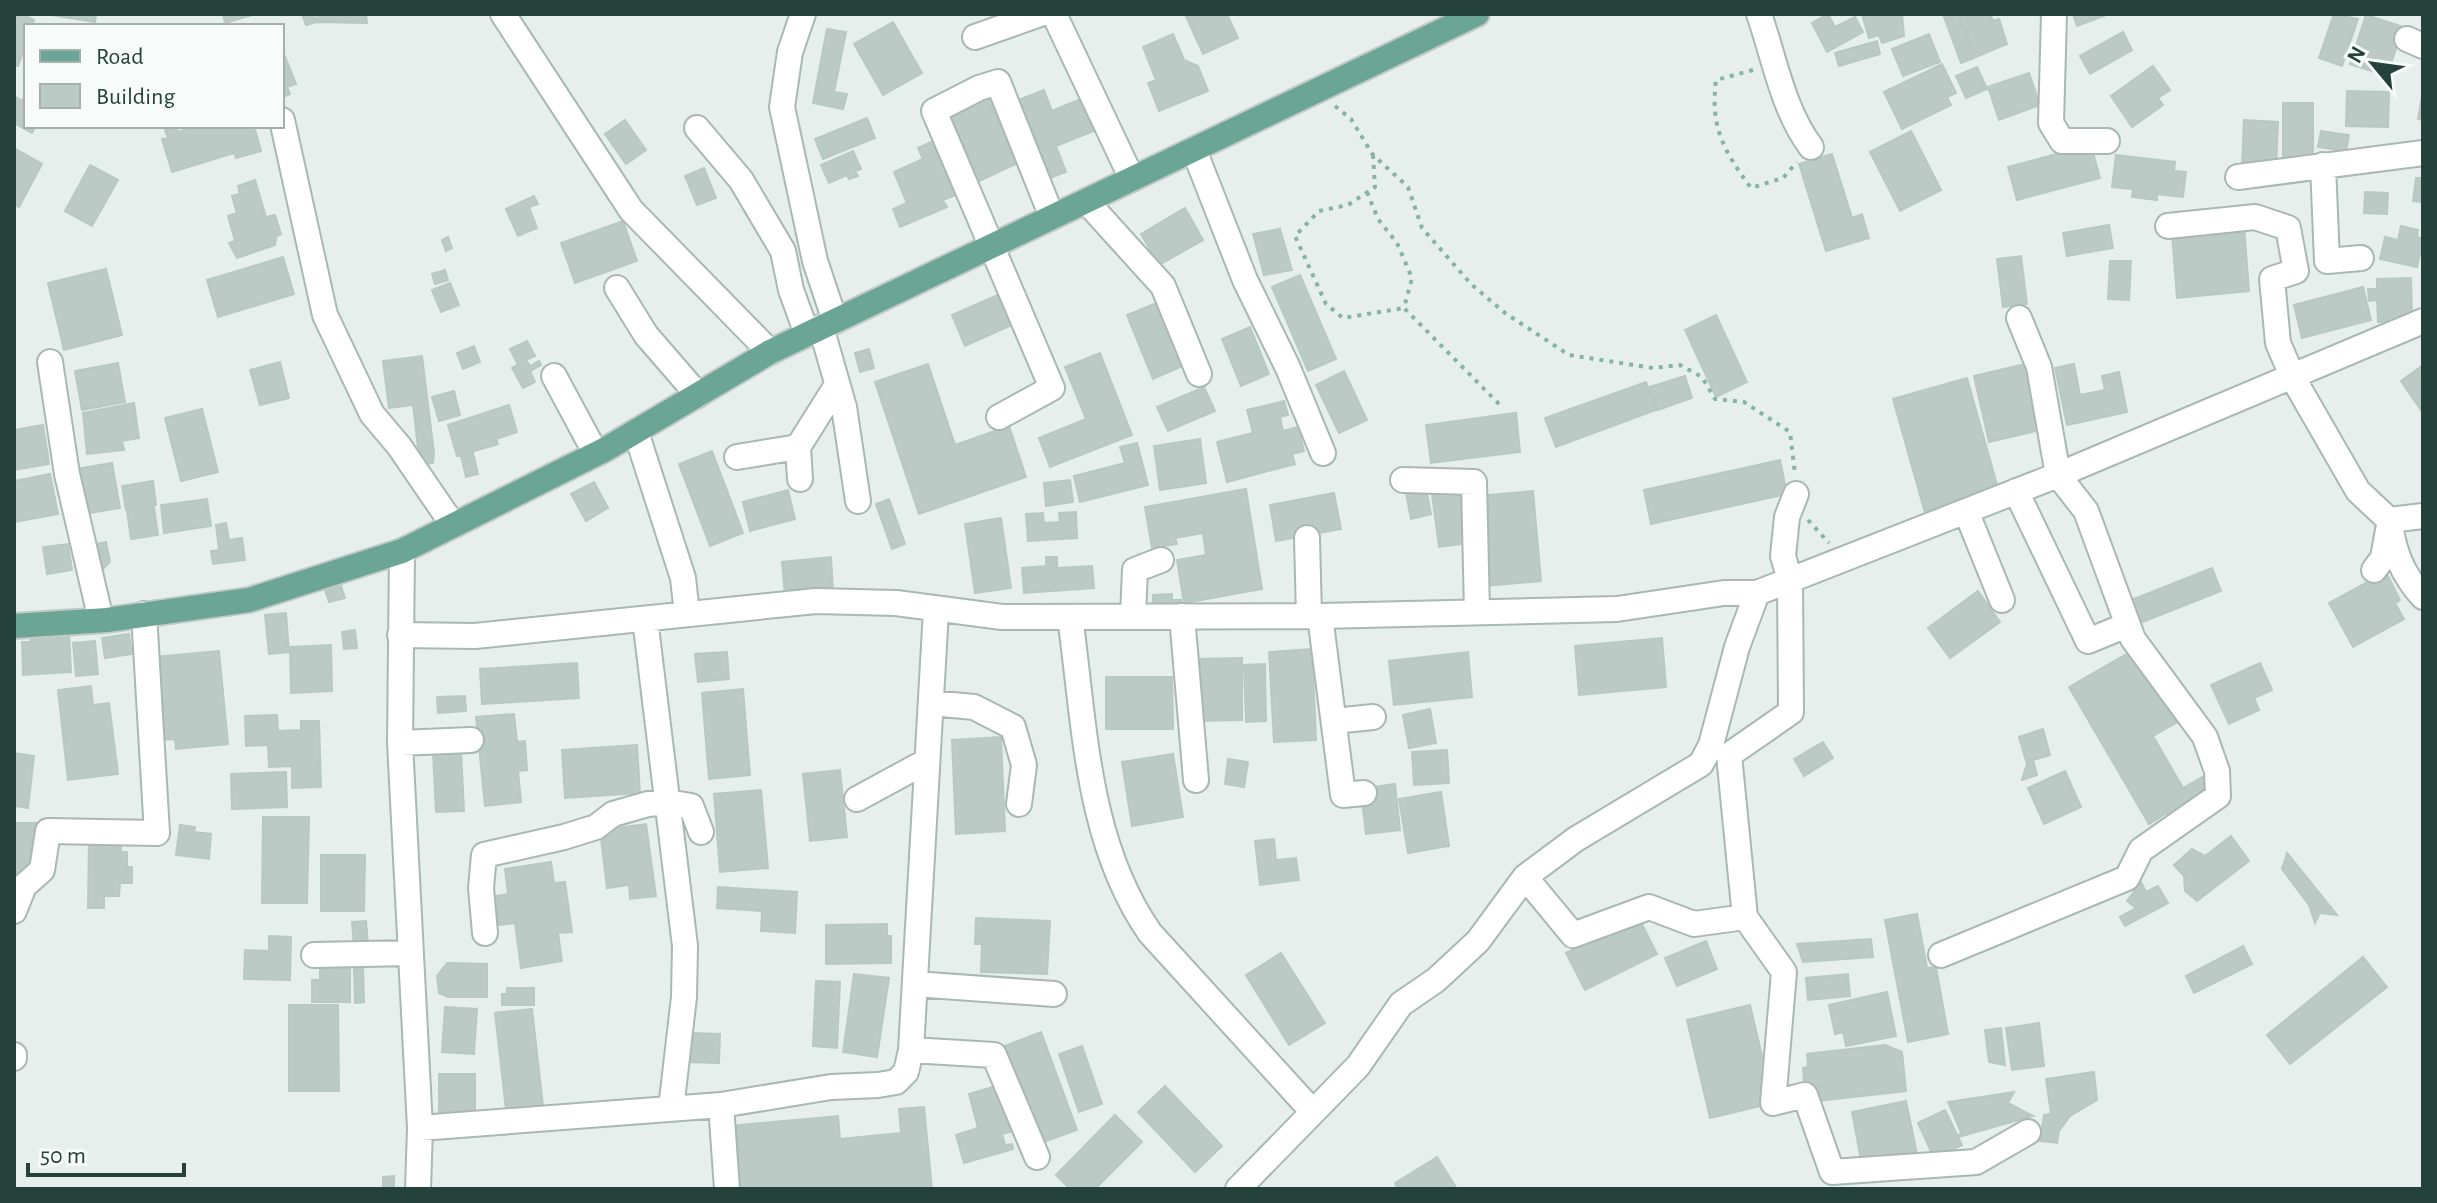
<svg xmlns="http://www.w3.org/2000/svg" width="2437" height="1203" font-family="'Alegreya Sans',sans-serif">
  <rect width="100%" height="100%" fill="#e6efeb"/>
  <path fill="#bbcac4" stroke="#b8c9c2" stroke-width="2" d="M14 14H29L28 17 34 20 32 26H26V44L18 66 14 65Z
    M45 14H96L95 22Z
    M223 14H255L225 23Z
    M302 14H313L316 22 306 25Z
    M317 14H366L367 23 317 22Z
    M1185 14H1227L1238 38 1203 54Z
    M1828 14 1835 27 1855 17 1863 32 1827 52 1812 23Z
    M1862 14H1902L1904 36 1882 43 1879 35 1869 38Z
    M1943 14H1958L1974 58 1961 63Z
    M1965 14H1990L1993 21 1999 19 2007 44 1976 57 1960 16Z
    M2073 14H2103L2104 16 2077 26Z
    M2334 14 2358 19 2342 66 2319 58Z
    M2366 15 2403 27 2387 76 2350 64Z
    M893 22 922 73 883 95 854 44Z
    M827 29 846 32 834 92 847 94 843 109 813 103Z
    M2123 32 2132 50 2090 74 2080 56Z
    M1173 34 1184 60 1198 66 1208 91 1159 111 1148 83 1156 80 1143 47Z
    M1929 34 1940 62 1903 76 1892 49Z
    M1877 41 1880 54 1839 66 1835 53Z
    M282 49 296 84 287 87 290 94 282 98Z
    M1942 64 1956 93 1947 97 1951 105 1902 129 1884 92Z
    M2153 66 2170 90 2158 98 2163 105 2132 127 2111 96Z
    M1977 67 1987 89 1966 98 1956 76Z
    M2029 73 2040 105 1999 120 1988 87Z
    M1044 90 1052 111 1083 98 1096 130 1056 146 1066 172 1045 180 1014 102Z
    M2347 91 2389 92 2388 127 2346 126Z
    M2423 91V120L2418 119Z
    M985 92 1018 163 971 185 938 115Z
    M26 94V126H36L32 133 14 123V96L22 101Z
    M2283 103H2313V162H2283Z
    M867 118 875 138 823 159 815 139Z
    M625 120 646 150 626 164 605 134Z
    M2244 120 2278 122 2276 168 2242 166Z
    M197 126H254L261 151 236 158 234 153 172 172 162 139 168 138 165 130 176 127 178 132Z
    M1911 131 1941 190 1900 211 1870 152Z
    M2321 131 2349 135 2346 151 2318 147Z
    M935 140 958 194 943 200 947 207 900 227 893 209 907 203 894 172 923 159 918 148Z
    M2091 145 2100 178 2017 200 2008 167Z
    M14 148 42 164 19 207 14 204Z
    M853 151 861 169 855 171 858 176 849 179 847 175 829 183 821 165Z
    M1832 154 1852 218 1862 214 1869 238 1826 251 1799 164Z
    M2116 155 2175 162 2174 171 2186 172 2183 197 2157 194V200L2132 197 2133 189 2112 187Z
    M90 165 118 180 92 226 65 211Z
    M704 168 716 198 697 205 685 176Z
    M2416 178H2423V202L2413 201Z
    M255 180 266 217 275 215 281 234 276 237 275 245 237 258 229 243 235 241 228 216 237 213 232 196 240 194 238 186Z
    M2365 192 2388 193 2387 214 2364 213Z
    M534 196 538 204 529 207 537 228 518 236 506 209Z
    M1185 208 1203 240 1159 265 1141 234Z
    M623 221 637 261 575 283 561 243Z
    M2109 225 2113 248 2067 256 2063 233Z
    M2401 226 2418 230 2417 237 2423 239 2417 267 2380 259 2385 237 2398 240Z
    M2244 227 2249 291 2177 298 2172 234Z
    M1280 229 1292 270 1264 275 1253 234Z
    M448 237 452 248 446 251 442 240Z
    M2021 256 2027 304 2003 307 1997 259Z
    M283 257 294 294 218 317 207 280Z
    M2110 261H2131L2129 300 2108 299Z
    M106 269 122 335 64 350 48 283Z
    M445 270 448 280 435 284 432 274Z
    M1300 275 1336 359 1308 371 1272 287Z
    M2411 278 2412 321 2378 322 2377 300 2369 301 2368 289H2377V279Z
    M450 283 459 305 441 312 432 290Z
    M2363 287 2371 320 2302 338 2294 305Z
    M1000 294 1014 324 965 346 952 315Z
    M1159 302 1185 365 1153 379 1127 315Z
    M1716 315 1747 382 1716 397 1685 330Z
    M1250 327 1269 374 1241 386 1222 339Z
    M527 341 535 356 526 360 530 366 539 361 541 365 530 371 535 382 523 388 512 368 518 365 510 349Z
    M474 346 480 362 463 369 457 353Z
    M869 349 874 368 860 372 855 353Z
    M1100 353 1132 435 1050 467 1039 438 1086 419 1065 367Z
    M422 356 434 453 433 463 420 465 413 405 389 408 383 361Z
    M280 362 289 398 260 405 250 370Z
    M118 363 125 402 82 410 75 371Z
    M928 364 955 445 1009 426 1026 477 919 514 875 382Z
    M2025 364 2040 430 1989 442 1974 376Z
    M2074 364 2080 395 2105 390 2102 376 2119 372 2127 412 2067 425 2055 368Z
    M2423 365V413L2401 381Z
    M1344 371 1367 420 1339 433 1316 385Z
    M1685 376 1692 398 1658 410 1650 387Z
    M1967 378 2001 499 1927 520 1893 399Z
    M1646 382 1656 410 1556 447 1545 418Z
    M1204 387 1215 411 1168 431 1157 407Z
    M454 391 460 415 439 421 432 397Z
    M1284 401 1288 415 1280 417 1283 431 1298 427 1304 451 1292 454 1295 464 1227 482 1217 442 1253 433 1247 410Z
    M134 403 139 438 122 441 124 450 87 454 83 413Z
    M509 405 517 432 496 439 498 444 457 456 448 425Z
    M202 409 218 472 181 481 165 418Z
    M1516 413 1520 452 1431 463 1426 425Z
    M43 425 49 464 14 470V430Z
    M1200 439 1206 483 1160 490 1154 446Z
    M1137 443 1148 485 1080 502 1074 476 1125 463 1120 447Z
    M712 451 743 533 710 546 679 464Z
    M473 453 478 474 466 477 461 456Z
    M1780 460 1787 494 1651 524 1644 490Z
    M112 463 120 508 83 514 76 469Z
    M50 474 58 514 14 522V481Z
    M1070 480 1073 502 1046 506 1044 483Z
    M153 481 156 505 126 510 122 486Z
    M594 482 608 508 586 521 571 494Z
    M1425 484 1431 514 1411 519 1405 488Z
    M1246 489 1262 589 1184 603 1177 560 1206 555 1203 533 1175 538 1177 544 1152 548 1145 507Z
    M788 490 795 519 750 531 743 502Z
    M1464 490 1471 543 1439 547 1432 494Z
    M1533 491 1541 581 1486 586 1478 496Z
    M1334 493 1341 529 1276 541 1270 505Z
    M207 499 211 526 164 533 161 505Z
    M889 499 905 544 892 549 876 504Z
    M154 507 158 535 131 539 127 511Z
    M1076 512 1077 538 1028 541 1026 514 1043 513 1044 523 1060 522 1059 513Z
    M1001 518 1011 588 975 593 965 524Z
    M226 523 229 540 242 538 245 560 213 564 211 551 219 550 216 525Z
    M106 542 110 562 103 569 102 563 96 565 91 545Z
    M68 544 72 570 47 574 43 547Z
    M831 557 833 591 785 596 782 562Z
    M1046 557H1057V568L1092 566 1094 588 1024 593 1022 568 1046 566Z
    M2212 568 2221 591 2140 623 2131 600Z
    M2386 572 2400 600 2395 603 2404 619 2353 647 2329 603Z
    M341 586 345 598 329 602 325 590Z
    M1978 591 2000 622 1950 658 1928 628Z
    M1172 594V600H1181V610L1153 611V595Z
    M286 613 289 652 269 654 265 615Z
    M355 630 357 648 344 649 342 632Z
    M69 633 71 672 23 675 22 642H31L30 635Z
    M129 634 132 654 105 658 102 638Z
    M1662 638 1666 687 1579 695 1575 646Z
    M95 641 98 674 76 676 73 643Z
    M331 645 332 691 291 693 290 647Z
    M1312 649 1316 740 1274 742 1269 652Z
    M2135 649 2178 722 2153 736 2183 788 2204 776 2216 796 2172 822 2167 813 2149 824 2069 687Z
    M219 651 228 744 176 749 175 739 162 740 155 657Z
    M727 652 729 679 698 682 695 654Z
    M1468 652 1472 697 1394 705 1389 661Z
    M1242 658V720L1197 721V659Z
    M577 663 579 698 482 704 480 669Z
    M2260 663 2272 690 2254 698 2259 710 2229 724 2211 685Z
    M1265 664 1266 721 1246 722 1244 665Z
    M1106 677H1172L1173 729H1106Z
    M91 686 93 705 109 703 118 774 68 780 58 690Z
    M743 689 750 775 709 779 702 693Z
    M465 696 466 711 438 713 437 697Z
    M1430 709 1436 743 1409 748 1403 715Z
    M514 714 517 742 525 741 527 770 518 771 521 802 485 806 476 717Z
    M277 715 278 731 301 730V721H319L321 787 292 788V766L269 767 268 745 246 746 245 716Z
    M2043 729 2050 755 2033 760 2037 775 2022 780 2027 764 2019 737Z
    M1001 737 1005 831 956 834 952 740Z
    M1823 742 1833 758 1804 776 1794 759Z
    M637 745 640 793 565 798 562 750Z
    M1447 750 1449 783 1414 785 1412 752Z
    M461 751 464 811 436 812 433 752Z
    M14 753 34 756 28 808 14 806Z
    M1173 754 1183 817 1132 826 1122 762Z
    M1228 759 1248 762 1244 787 1225 784Z
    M840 770 847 837 810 841 803 774Z
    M2065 771 2081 807 2044 824 2028 788Z
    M286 772 287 807 232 809 231 774Z
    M1395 784 1400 830 1366 834 1362 801 1375 799 1374 787Z
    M761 790 768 868 720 872 714 794Z
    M1441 792 1449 846 1408 853 1399 799Z
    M263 817H309L307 903H262Z
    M14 823H36V875H14Z
    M646 824 656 896 630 899 629 885 607 888 600 830Z
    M180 825 195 827 194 832 211 834 209 859 176 855Z
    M2231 836 2249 861 2197 901 2185 891 2184 876 2174 865 2192 849 2205 856Z
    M89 839H121V852H127V867H132V883H120L119 896H104V908H88Z
    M1274 839 1276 860 1296 858 1299 880 1260 885 1255 841Z
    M2287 853 2337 915 2320 913 2315 923 2309 905 2282 869Z
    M321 855H365L364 911H321Z
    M551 862 554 883 565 882 572 932 558 933 562 961 521 968 515 923 499 925 495 896 508 894 505 869Z
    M2141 882 2146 892 2158 886 2168 903 2125 926 2120 917 2136 908 2127 901Z
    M718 887 797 892 795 933 761 931 762 911 717 908Z
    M1917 914 1927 968 1936 967 1948 1034 1908 1042 1885 920Z
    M1638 916 1657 954 1585 990 1566 953Z
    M976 918 1050 921 1047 974 981 972 982 944H975Z
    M366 921 368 945 354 946 352 922Z
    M887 924V936H891V963L826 964V925Z
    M269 936 291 937 290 980 244 979 245 950 269 951Z
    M1871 939 1873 957 1803 962 1797 944Z
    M1706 941 1717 969 1677 986 1665 958Z
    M2243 946 2252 964 2194 993 2186 976Z
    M1281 953 1325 1023 1289 1045 1246 975Z
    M2363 957 2387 987 2290 1064 2267 1035Z
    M447 963 487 964V997H448L439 993 437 976Z
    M320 967H350V1002H312V980H320Z
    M354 968H363L364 1002 355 1003Z
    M854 974 889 978 877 1057 843 1052Z
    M1848 974 1850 996 1808 1000 1806 978Z
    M816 981 840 982 837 1048 813 1046Z
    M507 988H534V1005H502V994H507Z
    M1887 992 1896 1036 1846 1046 1843 1032 1835 1034 1829 1005Z
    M289 1005H338L339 1091H289Z
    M1750 1005 1773 1103 1710 1118 1687 1020Z
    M445 1007 477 1009 474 1054 442 1052Z
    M532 1009 543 1106 506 1110 495 1013Z
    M2039 1023 2044 1066 2012 1070 2006 1028Z
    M2001 1028 2005 1065 1989 1062 1985 1030Z
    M1041 1032 1077 1130 1038 1144 1002 1047Z
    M688 1033 720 1034 719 1063 687 1062Z
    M1885 1045 1902 1052 1906 1091 1818 1101V1093L1805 1095 1803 1068 1808 1067 1807 1054Z
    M1082 1046 1102 1104 1079 1112 1059 1054Z
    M2094 1072 2097 1100 2070 1116 2059 1131 2057 1143 2040 1141 2044 1115 2051 1114 2046 1079Z
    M439 1074H475V1117L439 1116Z
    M1000 1085 1013 1131 1002 1134 1005 1145 1012 1144 1013 1149 964 1163 956 1135 978 1128 969 1094Z
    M1165 1086 1222 1146 1195 1172 1138 1112Z
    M2014 1092 2008 1103 2033 1116 1958 1137 1961 1132 1948 1102Z
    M1906 1101 1917 1154 1862 1165 1852 1112Z
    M924 1107 932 1189H735L730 1126 838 1116 840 1139 901 1133 899 1109Z
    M1945 1110 1962 1145 1934 1158 1918 1123Z
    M1115 1115 1142 1142 1095 1189H1070L1056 1175Z
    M1437 1157 1457 1189H1398L1395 1183Z
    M394 1176V1189H383V1177Z"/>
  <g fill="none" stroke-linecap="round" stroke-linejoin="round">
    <defs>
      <path id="minor" d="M503 14 631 210 770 352
        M803 14 790 52 782 107 815 261 835 321
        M1054 14 1132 179
        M1759 14C1774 57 1783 110 1811 147
        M2054 14 2051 123 2062 141H2107
        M975 37 1040 14
        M2407 39 2423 46
        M282 120 325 315 372 414 399 446 453 525
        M697 128 741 180 783 251 791 290 807 334
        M1194 150 1245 280 1288 368 1323 453
        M2323 165 2327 261 2361 258
        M2238 177 2423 153
        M1086 201 1163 286 1199 374
        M2168 226 2255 217 2288 228 2296 271 2272 279 2278 343 2293 378 2358 491 2389 520 2423 516
        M617 288 646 335 698 395
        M821 327 844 407 858 501
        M50 362 67 474 101 620
        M554 376 596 454
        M999 417 1052 388 934 111 979 88 998 82 1052 217
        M636 432 683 578 687 614
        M798 447 800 479
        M737 457 798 447 837 385
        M1403 480 1474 482 1477 612
        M2016 491 2088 641 2127 625
        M1796 494 1787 517 1783 556 1790 580 1791 712 1729 755 1745 917 1784 972 1773 1103 1805 1095 1832 1172 1976 1162 2028 1132
        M1966 511 2002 600
        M2389 520C2394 551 2401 573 2423 597
        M1307 538 1309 616
        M402 551 400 743 420 1128 418 1189
        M2374 570 2383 558 2388 530
        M1133 616 1135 570 1161 560
        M1182 616 1196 780
        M1320 616 1343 795 1364 793
        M1070 617C1085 724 1086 841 1150 933L1313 1112
        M645 619 685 946 684 997 671 1109
        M400 635 475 636 816 601 896 603 1002 617 1320 616 1617 609 1724 593H1757L2058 475 2423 321
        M931 703 974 707 1013 727 1024 765 1019 804
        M1334 721 1373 717
        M400 743 471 740
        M857 799 927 761
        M1525 877 1573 935 1649 907 1694 924 1745 917
        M14 911 24 886 42 870 48 831 157 833 144 614
        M485 933 481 888 484 855 564 837 596 827 613 814 648 804 667 802 691 806 701 832
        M314 955 411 953
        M1941 955 2127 878 2141 850 2218 796 2217 771 2205 737 2133 639 2086 511 2058 475 2039 367 2019 318
        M915 984 1054 994
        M911 1050 994 1055 1037 1157
        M14 1055V1058
        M721 1105 727 1189
        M420 1128 721 1105 831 1087 878 1085 896 1082 906 1072 911 1050 936 610
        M1238 1189 1358 1066 1401 1004 1436 980 1478 941 1525 877 1576 839 1701 764 1711 745 1737 647 1757 593"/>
      <path id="major" d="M14 626 107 620 249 600 402 551 606 449 770 352 1477 14"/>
    </defs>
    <use href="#minor" stroke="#a8b8b2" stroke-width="28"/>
    <use href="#major" stroke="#c2cac8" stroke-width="28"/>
    <path stroke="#86b3a5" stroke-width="4" stroke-dasharray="4 6" stroke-linecap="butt" d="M1753 70 1716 80C1710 128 1724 151 1751 188L1783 178 1797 162
      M1335 106 1351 119 1373 155 1408 187 1422 228 1471 284 1505 313 1569 355 1653 368 1680 365 1702 377 1715 399 1744 402 1790 432 1795 474
      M1373 155 1375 187 1348 205 1319 211 1295 236 1326 304 1343 318 1404 308
      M1367 192 1378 219 1397 243 1412 278 1404 308 1499 404
      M1808 520 1829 543"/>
    <use href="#minor" stroke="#fff" stroke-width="24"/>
    <use href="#major" stroke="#6aa596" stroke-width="24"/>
  </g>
  <rect width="2437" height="1203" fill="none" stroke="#24423a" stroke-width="32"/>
  <rect x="24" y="24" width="260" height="104" fill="#f7fbf9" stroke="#a3b1ad" stroke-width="2"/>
  <rect x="40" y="50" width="40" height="12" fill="#6aa596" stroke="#a3b1ad" stroke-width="2"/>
  <text x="96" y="64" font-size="24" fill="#24423a">Road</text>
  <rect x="40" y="84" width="40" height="24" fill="#bbcac4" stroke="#a3b1ad" stroke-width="2"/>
  <text x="96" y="104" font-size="24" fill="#24423a">Building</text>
  <g transform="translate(2373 64) rotate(299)" stroke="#f7fbf9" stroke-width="6" paint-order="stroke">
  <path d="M0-6L14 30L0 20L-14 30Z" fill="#24423a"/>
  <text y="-12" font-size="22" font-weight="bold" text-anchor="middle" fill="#24423a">N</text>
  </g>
  <path d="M28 1163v12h156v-12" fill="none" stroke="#24423a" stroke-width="4"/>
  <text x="40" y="1163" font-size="24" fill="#24423a" stroke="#f7fbf9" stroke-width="6" paint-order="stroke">50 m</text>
</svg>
